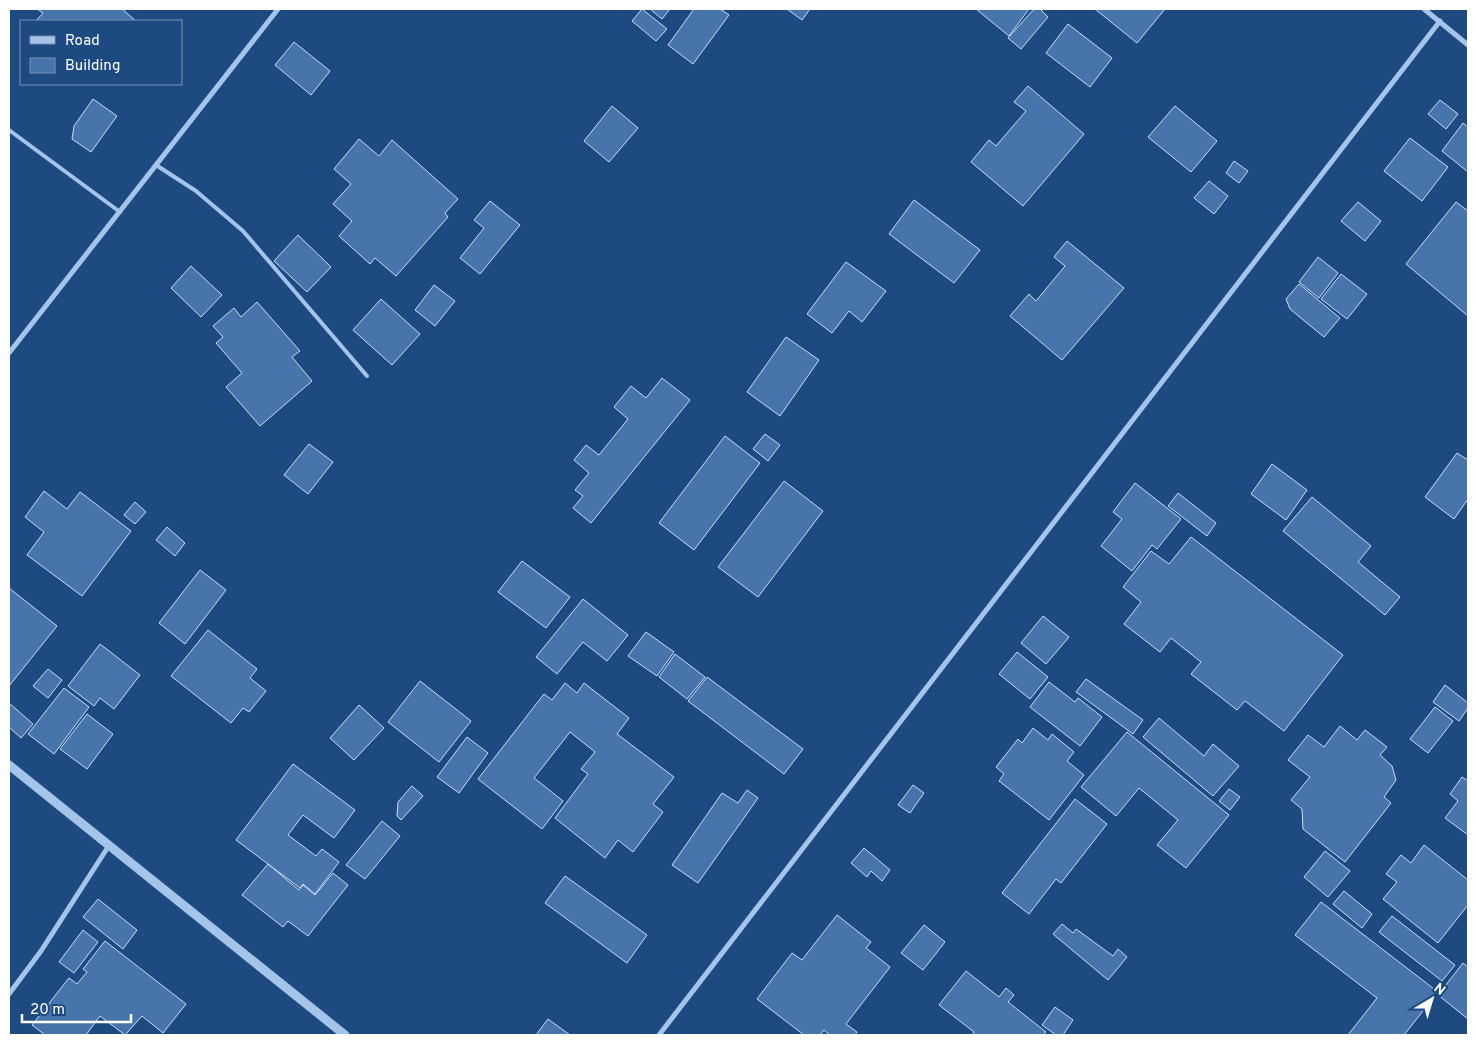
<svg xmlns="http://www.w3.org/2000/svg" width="1477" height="1044" font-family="Overpass,sans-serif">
  <rect width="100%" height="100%" fill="#1e4a82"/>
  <path fill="#4774ab" stroke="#c9def7" d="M37 9H122L136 21H36L43 13Z
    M642 9 667 29 656 41 632 21Z
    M650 9H670L662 19Z
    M694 9H720L729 15 693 64 668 45Z
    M787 9H810L802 20Z
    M976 9H1029L1009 36Z
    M1034 9H1040L1048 17 1021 49 1008 38Z
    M1095 9H1165L1137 43Z
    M1068 24 1112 58 1090 87 1046 53Z
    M294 42 330 71 311 95 275 65Z
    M1028 86 1084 134 1023 206 971 162 989 140 996 146 1026 111 1014 102Z
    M93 99 117 116 91 152 72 139 74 126Z
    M1440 100 1458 114 1446 129 1428 114Z
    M612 106 638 128 609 162 584 141Z
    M1175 106 1217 141 1191 172 1148 137Z
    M1463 123 1468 127V172L1442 151Z
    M1410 138 1448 167 1422 201 1384 171Z
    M359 139 379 156 392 140 458 199 445 213 448 217 396 276 375 258 370 264 339 236 352 221 333 204 351 184 334 169Z
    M1234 161 1248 171 1239 183 1226 173Z
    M1209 181 1228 196 1214 214 1194 198Z
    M914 200 980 250 954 283 889 234Z
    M490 201 520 225 480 274 460 258 484 228 474 220Z
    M1358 202 1381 221 1365 241 1341 221Z
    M1456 202 1468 211V316L1406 264Z
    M298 235 331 267 307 292 274 261Z
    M1067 241 1124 288 1062 360 1010 316 1029 294 1036 301 1065 266 1054 257Z
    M1318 257 1338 273 1319 298 1299 282Z
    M846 262 886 291 862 322 849 311 832 333 807 314Z
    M191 266 222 295 201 317 171 288Z
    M1341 274 1367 294 1347 319 1321 299Z
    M1299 284 1340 318 1324 337 1290 309 1286 299Z
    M434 285 455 301 435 326 415 310Z
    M381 299 420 334 392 365 353 330Z
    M257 302 300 351 292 357 312 381 260 426 226 387 242 373 216 343 223 337 213 326 234 308 241 317Z
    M786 337 819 360 780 416 747 392Z
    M662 378 690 400 591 523 573 508 583 496 575 490 589 473 574 460 586 445 599 455 628 419 614 407 631 386 646 398Z
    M765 434 780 445 768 461 753 449Z
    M725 436 760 463 694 550 659 523Z
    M309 444 333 462 308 494 284 475Z
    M1457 453 1468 460V499L1454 519 1425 497Z
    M1272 464 1307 490 1286 520 1251 494Z
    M784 481 823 511 758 597 718 567Z
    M1135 483 1181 519 1157 549 1152 545 1132 571 1101 546 1122 519 1113 512Z
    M44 491 67 509 80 492 131 531 82 596 27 555 44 532 25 517Z
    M1178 493 1216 523 1207 536 1168 506Z
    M1312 497 1371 546 1358 562 1400 597 1385 615 1283 531Z
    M135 502 146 512 135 524 124 515Z
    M167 527 185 543 175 556 156 540Z
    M1191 537 1343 655 1284 731 1245 701 1237 710 1191 674 1201 662 1171 638 1160 652 1124 624 1141 602 1123 587 1151 551 1169 564Z
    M522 561 570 597 546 628 498 592Z
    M200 570 226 590 185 644 159 623Z
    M9 588 57 626 9 686Z
    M583 599 628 635 607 661 583 642 557 674 536 657Z
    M1043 616 1069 637 1046 664 1021 643Z
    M208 630 257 669 250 678 266 691 249 712 243 708 231 723 171 676Z
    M646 632 674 652 657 676 628 656Z
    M100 644 140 675 114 709 100 698 94 706 68 686Z
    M1017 652 1048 677 1030 699 999 674Z
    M675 654 705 677 687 699 659 677Z
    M48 669 62 680 48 698 33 686Z
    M707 677 803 749 784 774 688 701Z
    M1086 679 1143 720 1133 734 1076 692Z
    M420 681 471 721 439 762 388 722Z
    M1049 682 1075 702 1078 698 1102 717 1080 746 1030 707Z
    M565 683 577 693 584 683 629 718 617 734 674 777 653 804 663 812 633 852 618 840 605 858 555 818 588 774 581 769 595 752 570 732 534 778 563 801 542 829 478 779 544 694 552 700Z
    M1445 685 1468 703V708L1459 721 1433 702Z
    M64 688 89 707 54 754 28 734Z
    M9 703 33 724 21 738 9 727Z
    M359 705 384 728 354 760 330 738Z
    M1435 707 1453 721 1428 753 1410 739Z
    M87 714 113 734 87 769 60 749Z
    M1159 718 1204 756 1213 744 1239 766 1213 796 1143 737Z
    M1340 726 1357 740 1365 730 1387 747 1380 755 1392 766 1396 780 1384 797 1391 803 1345 862 1303 829 1302 809 1291 800 1310 777 1288 760 1308 735 1324 747Z
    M1033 728 1048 740 1052 734 1074 752 1067 761 1084 775 1049 820 999 781 1004 774 996 767 1018 739 1022 743Z
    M1127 732 1229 815 1186 868 1157 845 1178 820 1139 788 1116 816 1081 787Z
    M467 737 488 753 459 793 437 777Z
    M293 764 355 810 334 838 303 815 288 835 316 856 322 849 339 862 315 894 303 884 300 888 236 840Z
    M1462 777 1468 781V835L1445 818 1458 801 1450 794Z
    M913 785 924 793 910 813 898 805Z
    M412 786 423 796 401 820 397 816 398 802Z
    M1229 789 1240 797 1230 810 1219 801Z
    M747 790 758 798 698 883 672 865 722 793 738 803Z
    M1075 799 1107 824 1061 883 1056 879 1029 914 1002 893Z
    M382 821 400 836 365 879 346 865Z
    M1424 845 1468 880V905L1438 943 1383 899 1397 882 1386 874 1401 855 1411 863Z
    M864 848 890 870 882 881 871 871 867 877 851 863Z
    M1325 851 1350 871 1328 897 1304 877Z
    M268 864 299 890 303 885 315 895 333 873 348 885 308 936 288 921 283 927 242 895Z
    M565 876 647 935 627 963 545 903Z
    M1344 891 1372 914 1362 928 1333 904Z
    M98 899 137 930 123 949 83 917Z
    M1321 902 1438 992 1404 1035H1348L1377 998 1295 935Z
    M837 915 871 942 866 948 890 967 846 1024 857 1032 855 1035H830L824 1030 820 1035H804L757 999 792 953 802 960Z
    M1392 916 1455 965 1442 981 1379 932Z
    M1062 924 1073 933 1076 929 1113 956 1118 949 1127 957 1108 980 1053 934Z
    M924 925 945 942 923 970 901 953Z
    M83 930 98 942 74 973 59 962Z
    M105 941 186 1004 163 1033 142 1016 125 1035 100 1016 86 1035H45L32 1025 69 978 77 984 87 972 83 969Z
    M1463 963 1468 967V1019L1438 995Z
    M966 971 999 997 1006 988 1014 995 1008 1002 1046 1032 1043 1035H972L974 1032 939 1005Z
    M1055 1007 1073 1020 1063 1035H1056L1042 1025Z
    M548 1019 570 1035H536Z"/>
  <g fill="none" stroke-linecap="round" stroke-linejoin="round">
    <path stroke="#a4c4e9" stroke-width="4" d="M9 130 120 212
      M156 165 196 191 243 231 367 376"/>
    <path stroke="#a4c4e9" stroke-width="5" d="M1424 9 1468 45
      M9 353 278 9
      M9 994 41 951 108 847
      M659 1035 1440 21"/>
    <path stroke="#a4c4e9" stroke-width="9" d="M9 765 345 1035"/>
  </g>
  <rect width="1477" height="1044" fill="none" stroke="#ffffff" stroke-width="20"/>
  <rect x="20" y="20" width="162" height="65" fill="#1e4a82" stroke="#7892b4"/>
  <rect x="30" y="36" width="25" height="8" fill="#a4c4e9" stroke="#7892b4"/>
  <text x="65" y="45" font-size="15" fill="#ffffff">Road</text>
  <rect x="30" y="58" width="25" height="15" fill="#4774ab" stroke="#7892b4"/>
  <text x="65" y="70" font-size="15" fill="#ffffff">Building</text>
  <g transform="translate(1432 999) rotate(38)" stroke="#1e4a82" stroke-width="4" paint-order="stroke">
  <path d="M0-4L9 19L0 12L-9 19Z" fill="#ffffff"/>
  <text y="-8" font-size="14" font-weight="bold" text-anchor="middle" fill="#ffffff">N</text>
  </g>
  <path d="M22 1014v8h109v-8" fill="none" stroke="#ffffff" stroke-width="2.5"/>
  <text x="30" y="1014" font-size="15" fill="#ffffff" stroke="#1e4a82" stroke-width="4" paint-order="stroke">20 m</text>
</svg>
